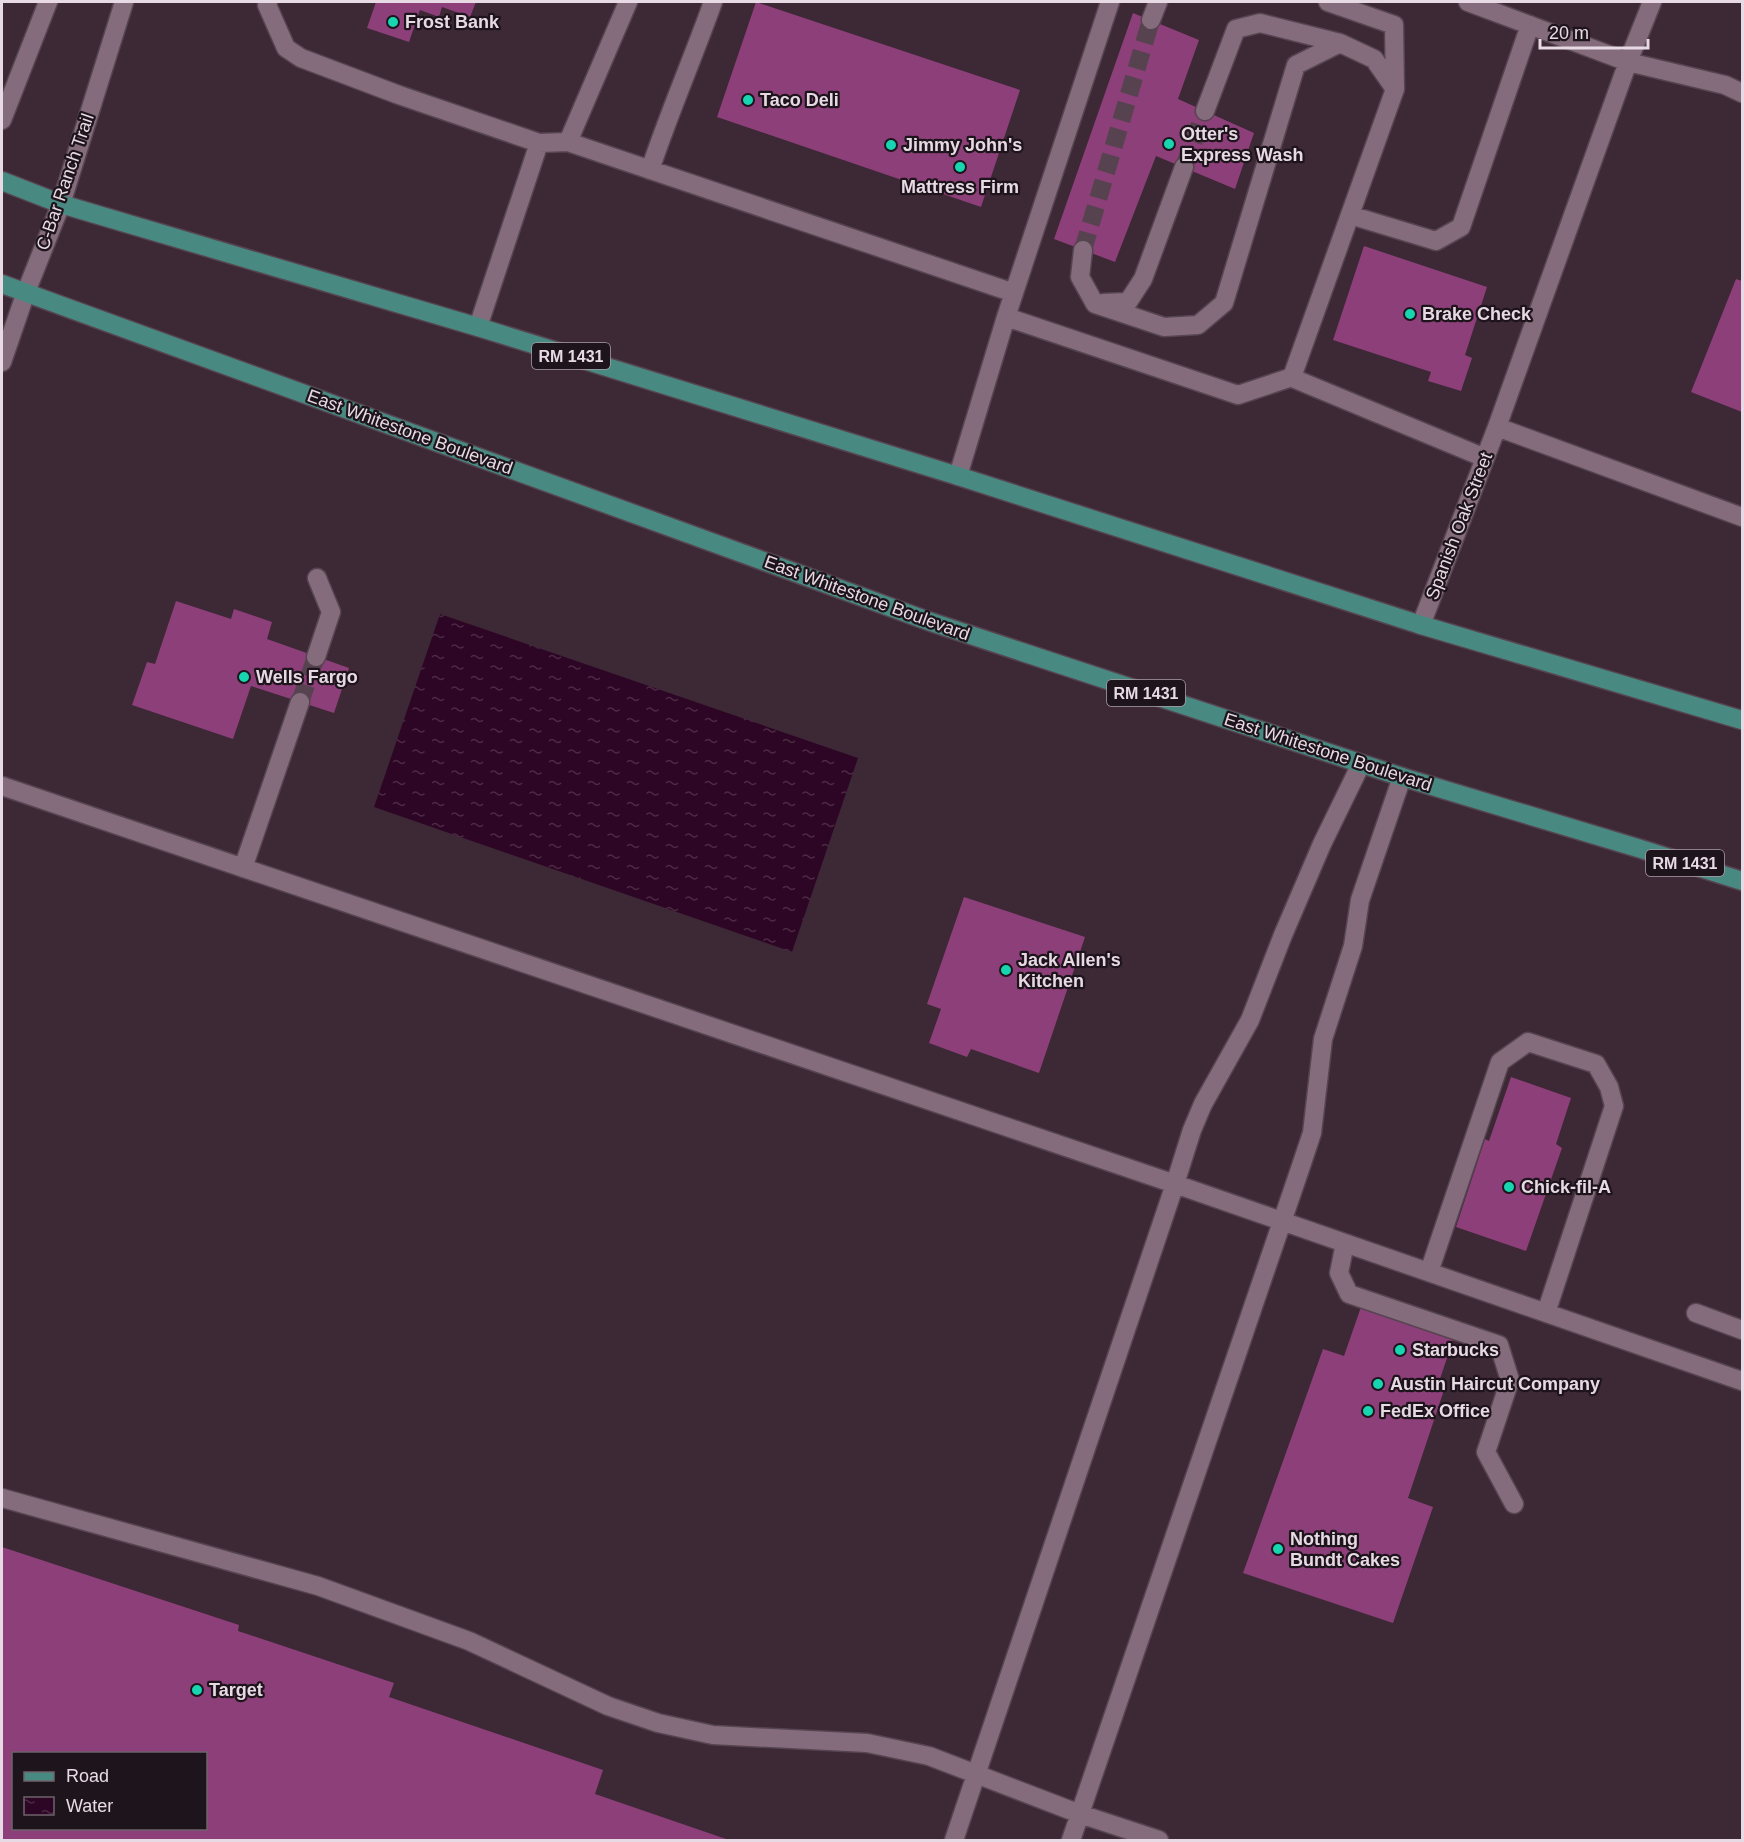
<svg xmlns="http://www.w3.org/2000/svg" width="1744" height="1842" font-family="Helvetica,sans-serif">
  <defs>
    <pattern id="water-ripples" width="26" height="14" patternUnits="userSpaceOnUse" patternTransform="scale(1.5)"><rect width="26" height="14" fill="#2e0625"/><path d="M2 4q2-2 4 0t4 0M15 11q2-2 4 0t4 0" fill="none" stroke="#4c2a44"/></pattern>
  </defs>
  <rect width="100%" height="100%" fill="#3d2836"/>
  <path fill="url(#water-ripples)" d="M440 614 858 758 792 952 374 807Z"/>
  <path fill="#8d3f79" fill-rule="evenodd" d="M376 2H476L470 17 442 7 439 17 420 10 409 42 367 28Z
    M756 2 1020 90 981 207 717 117Z
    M1133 13 1199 40 1178 99 1254 133 1235 189 1156 156 1115 262 1054 239Z
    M1364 246 1487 287 1465 355 1472 358 1461 391 1428 381 1431 372 1333 340Z
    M1736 279 1742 281V412L1691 392Z
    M176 601 231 619 234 609 272 622 267 639 349 668 334 713 251 686 233 739 132 705 147 662 155 664Z
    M964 897 1085 937 1039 1073 971 1049 967 1057 929 1043 941 1009 927 1004Z
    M1511 1077 1571 1098 1556 1144 1562 1148 1526 1251 1456 1227 1485 1139 1489 1141Z
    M1362 1304 1455 1334 1437 1388 1444 1390 1408 1498 1433 1507 1393 1623 1243 1573 1323 1349 1344 1356Z
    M2 1547 239 1625 238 1631 394 1683 389 1697 603 1770 595 1794 729 1840H2ZM14 1754H206V1828H14Z"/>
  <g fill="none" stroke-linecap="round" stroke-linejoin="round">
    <path stroke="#574350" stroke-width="18" stroke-dasharray="18 9" stroke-linecap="butt" d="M1184 167 1205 111
      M1083 250 1151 20
      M300 702 316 657"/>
    <defs>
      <path id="minor" d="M268 2 267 5 286 48 301 58 399 95 539 143 478 327
        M1468 2 1628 62 1725 85 1742 93
        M1151 20 1158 2
        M1205 111 1236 29 1260 23 1340 43
        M2 120 48 2
        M568 142 628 2
        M539 143 568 142 1014 293
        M650 170C669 113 693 58 713 2
        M1350 215 1436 241 1461 227 1530 25
        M1083 250 1080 277 1095 304 1164 327 1198 325 1224 303 1296 65 1340 43 1374 59 1395 89 1394 25 1328 2
        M1103 303 1128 302 1143 279 1184 167
        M1006 317 1238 395 1292 377 1395 89
        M2 362 26 292 61 204 124 2
        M1290 377 1485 458
        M1497 427 1742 517
        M958 476 1006 317 1110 2
        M1421 625 1497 427 1628 62 1652 2
        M316 657 331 612 317 578
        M2 786 1175 1184 1742 1381
        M243 868 300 702
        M1345 1243 1339 1273 1349 1294 1499 1345 1510 1380 1486 1452 1514 1504
        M1429 1272 1500 1062 1528 1042 1596 1064 1609 1087 1614 1106 1546 1313
        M1696 1313 1742 1330
        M2 1498 318 1586 469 1641 608 1706 658 1723 713 1735 867 1743 929 1756 1080 1814 1159 1840
        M954 1840 1175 1184 1192 1130 1203 1104 1250 1020 1283 935 1322 844 1361 764
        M1071 1840 1300 1169 1312 1133 1323 1039 1353 946 1360 900 1402 777"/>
      <path id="major" d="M2 181 61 204 478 327 958 476 1421 625 1742 720
        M2 284 931 622 1402 777 1641 849 1742 881"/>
    </defs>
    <use href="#minor" stroke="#564551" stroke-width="21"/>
    <use href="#major" stroke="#564551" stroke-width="21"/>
    <use href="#minor" stroke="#856c7d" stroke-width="18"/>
    <use href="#major" stroke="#488a82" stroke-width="18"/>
  </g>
  <g fill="#18d5b2" stroke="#1e141b" stroke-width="2">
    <circle cx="393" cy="22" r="6"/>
    <circle cx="748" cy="100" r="6"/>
    <circle cx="1169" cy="144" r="6"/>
    <circle cx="891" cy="145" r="6"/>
    <circle cx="960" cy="167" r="6"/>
    <circle cx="1410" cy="314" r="6"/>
    <circle cx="244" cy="677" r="6"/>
    <circle cx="1006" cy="970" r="6"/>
    <circle cx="1509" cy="1187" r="6"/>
    <circle cx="1400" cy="1350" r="6"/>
    <circle cx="1378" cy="1384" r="6"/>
    <circle cx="1368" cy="1411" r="6"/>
    <circle cx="1278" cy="1549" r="6"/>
    <circle cx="197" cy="1690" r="6"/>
  </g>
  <g text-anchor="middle" stroke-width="4.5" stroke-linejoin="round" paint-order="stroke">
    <g fill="#1e141b" stroke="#ab9fa8" stroke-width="1.5">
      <rect x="532" y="343" width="78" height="26" rx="4.5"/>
      <rect x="1107" y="680" width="78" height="26" rx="4.5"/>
      <rect x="1646" y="850" width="78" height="26" rx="4.5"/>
    </g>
    <g font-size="16" font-weight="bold" fill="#e8dae4">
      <text x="571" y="362">RM 1431</text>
      <text x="1146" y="699">RM 1431</text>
      <text x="1685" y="869">RM 1431</text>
    </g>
    <g font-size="18" font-weight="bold" fill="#e8dae4" stroke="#1e141b" text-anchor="start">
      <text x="405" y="28">Frost Bank</text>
      <text x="760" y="106">Taco Deli</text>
      <text x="1181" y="140">Otter's<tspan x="1181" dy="21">Express Wash</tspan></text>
      <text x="903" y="151">Jimmy John's</text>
      <text x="960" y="193" text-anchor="middle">Mattress Firm</text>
      <text x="1422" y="320">Brake Check</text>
      <text x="256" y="683">Wells Fargo</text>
      <text x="1018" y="966">Jack Allen's<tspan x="1018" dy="21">Kitchen</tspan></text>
      <text x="1521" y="1193">Chick-fil-A</text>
      <text x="1412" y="1356">Starbucks</text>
      <text x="1390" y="1390">Austin Haircut Company</text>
      <text x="1380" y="1417">FedEx Office</text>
      <text x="1290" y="1545">Nothing<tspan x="1290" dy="21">Bundt Cakes</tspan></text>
      <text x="209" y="1696">Target</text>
    </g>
    <g font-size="18" fill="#e8dae4" stroke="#1e141b">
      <text transform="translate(65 182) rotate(-71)" y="6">C-Bar Ranch Trail</text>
      <text transform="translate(410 432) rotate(20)" y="6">East Whitestone Boulevard</text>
      <text transform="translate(1459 526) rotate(-69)" y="6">Spanish Oak Street</text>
      <text transform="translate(867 598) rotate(20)" y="6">East Whitestone Boulevard</text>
      <text transform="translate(1328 752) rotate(18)" y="6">East Whitestone Boulevard</text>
    </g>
  </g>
  <rect width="1744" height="1842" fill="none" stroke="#e8dae4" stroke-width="6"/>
  <rect x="12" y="1752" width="195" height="78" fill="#1e141b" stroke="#6f636b" stroke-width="1.5"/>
  <rect x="24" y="1772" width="30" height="9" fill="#488a82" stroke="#6f636b" stroke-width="1.5"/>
  <text x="66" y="1782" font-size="18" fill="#e8dae4">Road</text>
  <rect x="24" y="1797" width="30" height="18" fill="url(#water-ripples)" stroke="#6f636b" stroke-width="1.5"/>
  <text x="66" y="1812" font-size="18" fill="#e8dae4">Water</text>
  <path d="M1540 39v9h108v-9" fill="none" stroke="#e8dae4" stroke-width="3"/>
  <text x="1549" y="39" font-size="18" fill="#e8dae4" stroke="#1e141b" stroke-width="4.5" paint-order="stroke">20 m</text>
</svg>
